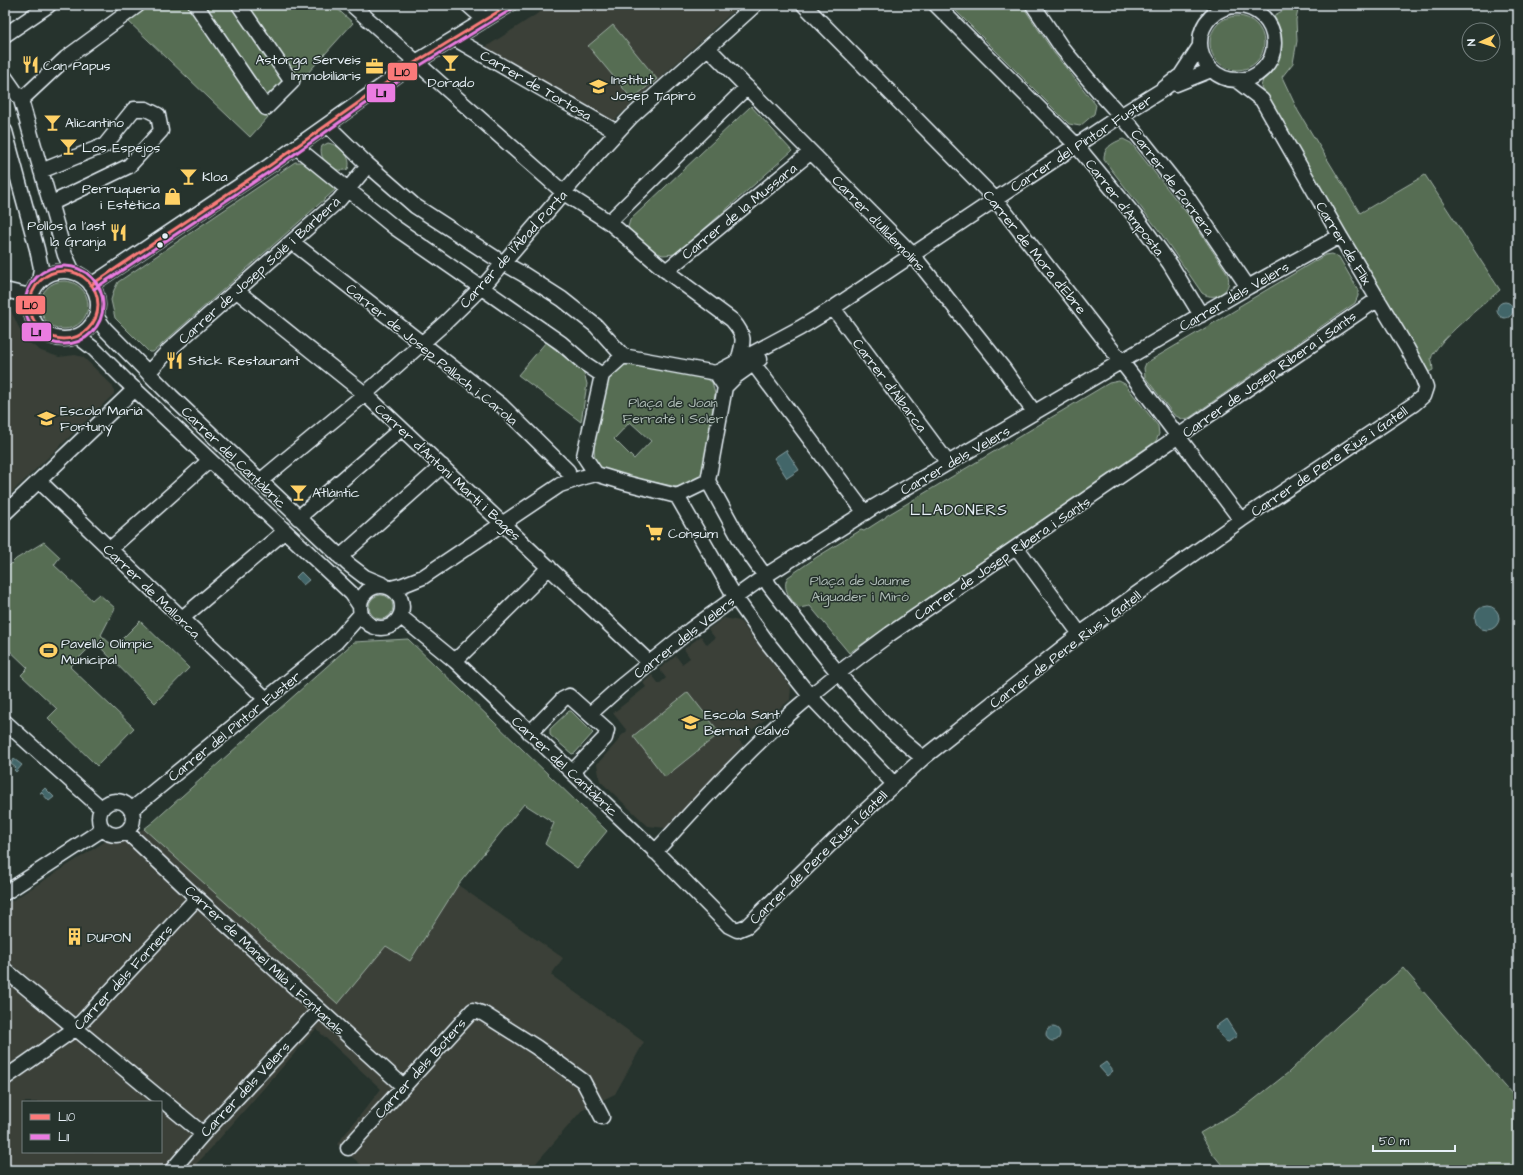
<svg xmlns="http://www.w3.org/2000/svg" width="1523" height="1175" font-family="'Architects Daughter',sans-serif">
  <rect width="100%" height="100%" fill="#26332d"/>
  <filter id="ink" filterUnits="userSpaceOnUse"><feTurbulence type="fractalNoise" baseFrequency=".025" numOctaves="2"/><feDisplacementMap in="SourceGraphic" scale="8" xChannelSelector="R" yChannelSelector="G"/><feConvolveMatrix kernelMatrix="1 2 1 2 8 2 1 2 1" color-interpolation-filters="sRGB"/></filter>
  <g filter="url(#ink)">
    <path fill="#3a4038" fill-rule="evenodd" d="M551 5H740L610 124 481 50Z
      M5 308 11 311 23 336 31 344 41 351 59 357 75 355 83 357 112 385 114 390V394L5 499Z
      M724 618 740 621 791 687 790 700 739 740 743 745 666 828 648 826 600 781 597 764 618 741 621 736 627 731 613 713 646 687 643 683 652 675 659 684 666 678 659 669 676 656 682 664 690 658 684 649 701 636 707 645 715 638 708 629Z
      M144 829 338 1003 386 946 410 961 458 885 563 958 551 975 644 1042 615 1094 583 1109 530 1170H367L337 1144 381 1089 316 1029 205 1155 190 1170H5V905L109 839ZM23 1102H161V1152H23Z"/>
    <path fill="#566d52" stroke="#9fafa5" fill-rule="evenodd" d="M150 5H333L353 23 250 137 127 20Z
      M950 5H1022L1054 53 1096 105 1094 114 1080 126 1069 124Z
      M1293 5H1299L1296 20 1297 41 1293 63 1282 77 1298 111 1360 213 1425 175 1500 290C1485 303 1435 342 1431 359L1432 361 1433 370 1427 373 1261 87C1263 77 1267 74 1272 65 1283 49 1279 33 1273 16Z
      M1210 43a27 27 0 1 1 54 0a27 27 0 1 1-54 0Z
      M613 25 657 79 632 99 588 46Z
      M751 106 792 151 676 254 663 255 655 252 631 233 628 227 630 220Z
      M1123 139 1131 143 1189 216 1226 271C1236 289 1216 303 1202 293L1160 232 1104 160C1103 148 1112 143 1123 139Z
      M328 143C339 145 353 157 348 169 335 175 317 160 322 146Z
      M295 162H305L333 186 335 190 153 352H149L115 318 111 300 114 290 118 282Z
      M1332 254 1339 257 1358 290V296L1355 303 1189 418 1182 419 1174 415 1145 377 1144 368 1146 363 1239 308 1238 307 1325 255Z
      M40 305a24 24 0 1 1 48 0a24 24 0 1 1-48 0Z
      M546 342 584 373 587 384 581 422 518 375Z
      M637 364 698 375 712 382 715 394 704 468 696 482 678 487 608 473 595 462 594 445 603 395 609 375 622 365ZM630 422 651 441 634 459 614 439Z
      M1119 381 1125 384 1158 426 1159 434 1156 441 849 653 810 606 799 608C791 600 781 588 788 577L817 557 861 530 864 531 886 517V516L1109 383Z
      M44 542 60 557 54 565 92 600 99 594 115 608 101 635 114 647 140 621 189 668 155 703 95 642 70 667 134 728 97 766 48 718 57 709 21 675 28 668 5 646V570L16 559Z
      M369 607a12 12 0 1 1 24 0a12 12 0 1 1-24 0Z
      M408 639 607 831 577 868 545 844 554 823 524 804 458 885 410 961 386 946 338 1004 144 829 153 822 354 642Z
      M688 692 720 733 665 777 633 736Z
      M569 711H571L593 733 575 753 572 754 550 735V729Z
      M1403 968 1518 1101V1170H1226L1212 1153 1200 1133 1246 1106 1289 1072 1339 1024Z"/>
    <path fill="#436669" stroke="#859ea2" d="M1497 310a8 8 0 1 1 16 0a8 8 0 1 1-16 0Z
      M786 450 799 470 787 478 774 458Z
      M301 572 309 580 303 585 296 577Z
      M1475 618a12 12 0 1 1 24 0a12 12 0 1 1-24 0Z
      M14 759 22 765 16 772 14 770 16 768 11 764Z
      M45 788 54 797 49 801 42 793H40Z
      M1226 1019 1237 1036 1227 1043 1215 1027Z
      M1046 1034a7 7 0 1 1 14 0a7 7 0 1 1-14 0Z
      M1106 1062 1113 1071 1107 1076 1099 1067Z"/>
    <g fill="none" stroke-linecap="round" stroke-linejoin="round">
      <defs>
        <path id="minor" d="M196 5 266 108 292 82 239 5
          M352 5 564 193 609 222 666 271 732 320C746 336 744 341 738 361
          M468 5 485 20
          M804 5 995 199 1131 374 1241 520
          M936 5 1076 145 1138 220 1170 264 1201 315
          M1033 5 1062 48 1099 92 1132 128 1187 197 1248 287
          M1200 43a37 37 0 1 1 74 0a37 37 0 1 1-74 0Z
          M5 35 49 5
          M455 39 617 132
          M708 48 912 254 1003 368 1034 412
          M5 77 21 100 65 255 73 272
          M1176 84 1211 70
          M21 100 66 58 138 5
          M328 126 368 165 415 206 503 263 523 274 562 299 596 326 623 356
          M5 131 37 249 41 268 39 282
          M296 147 394 227 561 343 584 363 602 375
          M41 171 105 145 134 109H146L158 115 161 131 129 166 50 204
          M609 222 747 87
          M292 242 501 405 568 471
          M666 271 811 152
          M30 305a34 34 0 1 1 68 0a34 34 0 1 1-68 0Z
          M91 285 269 166 416 62 509 5
          M5 290 30 296
          M237 291 365 394 650 663
          M833 308 948 463
          M96 316 105 329 171 396 348 564 365 577 384 585
          M77 336 94 349 125 380 352 594 360 606
          M623 356 716 373 725 387 708 481 677 496 626 483 596 474 584 456 602 375Z
          M753 363 865 513
          M148 373 169 350 339 200 368 165
          M716 373 800 328 833 308 1120 116 1162 90 1181 75 1200 46
          M725 387 736 376 760 359
          M39 481 266 699
          M260 481 365 394 446 322 487 282 596 155 631 117 755 5
          M708 481 743 545 765 576 769 585C806 633 842 681 884 724 896 736 910 747 923 758
          M677 496 735 597 767 642 810 696 894 784
          M5 513 135 389
          M298 518 401 429
          M1017 548 1080 634
          M109 550 210 460
          M340 557 442 466
          M360 607a21 21 0 1 1 42 0a21 21 0 1 1-42 0Z
          M391 588 403 585 423 577 560 485 584 477 596 474
          M400 616 455 661 653 849 729 926 737 930 747 926 853 822 923 758 1080 634 1241 520 1414 404 1423 396 1426 387 1422 376 1407 348 1340 236 1262 100 1236 80
          M181 619 285 531
          M455 661 536 581 549 567
          M590 714 620 687 690 630 765 576 872 508 948 463 1248 287 1340 236
          M5 722 101 808
          M530 733 563 699 569 696 607 730 605 738 572 772
          M99 818a17 17 0 1 1 34 0a17 17 0 1 1-34 0Z
          M131 810 336 642 361 614
          M127 832 197 898 403 1086
          M655 852C700 803 745 753 794 710 825 683 857 658 890 634L1378 299
          M5 893 103 829
          M5 970 203 1134
          M5 1078 76 1028 197 898
          M348 1148 473 1010 484 1014 536 1047 583 1081 602 1117
          M172 1170 203 1134 319 1010"/>
      </defs>
      <use href="#minor" stroke="#e8f1f8" stroke-width="17"/>
      <use href="#minor" stroke="#26332d" stroke-width="14"/>
      <defs>
        <path id="bus-1" d="M30 305a34 34 0 1 1 68 0a34 34 0 1 1-68 0Z
          M91 285 269 166 416 62 509 5"/>
        <path id="bus-2" d="M25 305a39 39 0 1 1 78 0a39 39 0 1 1-78 0Z
          M94 289 272 170 419 66 512 9"/>
      </defs>
      <use href="#bus-1" stroke="#26332d" stroke-width="6"/>
      <use href="#bus-2" stroke="#26332d" stroke-width="6"/>
      <use href="#bus-1" stroke="#fb7a7a" stroke-width="3"/>
      <use href="#bus-2" stroke="#ea7ce1" stroke-width="3"/>
    </g>
  </g>
  <defs>
    <symbol id="bar-bare" viewBox="-9 -9 18 18"><path d="M-6-5H6L.8 .8V4.5H3.5V6h-7V4.5H-.8V.8Z" fill="#ffd166" stroke="#26332d" stroke-width="2.5" paint-order="stroke"/></symbol>
    <symbol id="restaurant-bare" viewBox="-9 -9 18 18"><path d="M-5-6h1v4h1v-4h1v4h1v-4h1v5L-1.5 .5V6h-2V.5L-5-1ZM5-6V6H3V1.5H1.5Q1.5-4 5-6Z" fill="#ffd166" stroke="#26332d" stroke-width="2.5" paint-order="stroke"/></symbol>
    <symbol id="office-bare" viewBox="-9 -9 18 18"><path d="M-6-3h4V-5.5h4V-3h4V5H-6ZM-1-4.5V-3h2v-1.5ZM-6 0V1H6V0Z" fill="#ffd166" stroke="#26332d" stroke-width="2.5" paint-order="stroke"/></symbol>
    <symbol id="school-bare" viewBox="-9 -9 18 18"><path d="M0-5L7-2L0 1L-7-2ZM-4 1L0 2.5L4 1V4Q0 6-4 4Z" fill="#ffd166" stroke="#26332d" stroke-width="2.5" paint-order="stroke"/></symbol>
    <symbol id="shop-bare" viewBox="-9 -9 18 18"><path d="M-5-2.5h2.3a2.7 3.5 0 0 1 5.4 0H5L5.5 6h-11ZM-1.5-2.5h3a1.5 2.3 0 0 0-3 0Z" fill="#ffd166" stroke="#26332d" stroke-width="2.5" paint-order="stroke"/></symbol>
    <symbol id="supermarket-bare" viewBox="-9 -9 18 18"><path d="M-6-5.5h2.5l.6 2H6L4.5 2H-2.5L-4.4-4H-6ZM-1.5 3.2a1.3 1.3 0 1 0 .1 0ZM3 3.2a1.3 1.3 0 1 0 .1 0Z" fill="#ffd166" stroke="#26332d" stroke-width="2.5" paint-order="stroke"/></symbol>
    <symbol id="stadium-bare" viewBox="-9 -9 18 18"><path d="M0-5a6.5 5 0 1 0 0 10a6.5 5 0 1 0 0-10ZM-3.5-1.8h7v3.6h-7Z" fill="#ffd166" stroke="#26332d" stroke-width="2.5" paint-order="stroke"/></symbol>
    <symbol id="building-bare" viewBox="-9 -9 18 18"><path d="M-4-6H4V6H1V3H-1V6H-4ZM-2.5-4.3h1.7v1.8h-1.7ZM.8-4.3h1.7v1.8H.8ZM-2.5-1h1.7V.8h-1.7ZM.8-1h1.7V.8H.8Z" fill="#ffd166" stroke="#26332d" stroke-width="2.5" paint-order="stroke"/></symbol>
  </defs>
  <g fill-rule="evenodd">
    <use href="#bar-bare" x="438" y="50" width="25" height="25"/>
    <use href="#restaurant-bare" x="18" y="52" width="25" height="25"/>
    <use href="#office-bare" x="362" y="54" width="25" height="25"/>
    <use href="#school-bare" x="586" y="74" width="25" height="25"/>
    <use href="#bar-bare" x="40" y="110" width="25" height="25"/>
    <use href="#bar-bare" x="56" y="134" width="25" height="25"/>
    <use href="#bar-bare" x="176" y="164" width="25" height="25"/>
    <use href="#shop-bare" x="160" y="184" width="25" height="25"/>
    <use href="#restaurant-bare" x="106" y="220" width="25" height="25"/>
    <use href="#restaurant-bare" x="162" y="348" width="25" height="25"/>
    <use href="#school-bare" x="34" y="406" width="25" height="25"/>
    <use href="#bar-bare" x="286" y="480" width="25" height="25"/>
    <use href="#supermarket-bare" x="642" y="520" width="25" height="25"/>
    <use href="#stadium-bare" x="36" y="638" width="25" height="25"/>
    <use href="#school-bare" x="678" y="710" width="25" height="25"/>
    <use href="#building-bare" x="62" y="924" width="25" height="25"/>
  </g>
  <g fill="#e8f1f8" stroke="#26332d" stroke-width="1.5">
    <circle cx="165" cy="236" r="3.5"/>
    <circle cx="160" cy="245" r="3.5"/>
  </g>
  <g text-anchor="middle" stroke-width="3" stroke-linejoin="round" paint-order="stroke">
    <g font-size="14" fill="#e8f1f8" stroke="#26332d" text-anchor="start">
      <text x="361" y="64" text-anchor="end">Astorga Serveis<tspan x="361" dy="16">Immobiliaris</tspan></text>
      <text x="43" y="70">Can Papus</text>
      <text x="611" y="84">Institut<tspan x="611" dy="16">Josep Tapiró</tspan></text>
      <text x="451" y="87" text-anchor="middle">Dorado</text>
      <text x="65" y="127">Alicantino</text>
      <text x="82" y="152">Los Espejos</text>
      <text x="202" y="181">Kloa</text>
      <text x="160" y="193" text-anchor="end">Perruqueria<tspan x="160" dy="16">i Estètica</tspan></text>
      <text x="106" y="230" text-anchor="end">Pollos a l’ast<tspan x="106" dy="16">la Granja</tspan></text>
      <text x="188" y="365">Stick Restaurant</text>
      <text x="60" y="415">Escola Marià<tspan x="60" dy="16">Fortuny</tspan></text>
      <text x="312" y="497">Atlàntic</text>
      <text x="668" y="538">Consum</text>
      <text x="61" y="648">Pavelló Olímpic<tspan x="61" dy="16">Municipal</tspan></text>
      <text x="704" y="719">Escola Sant<tspan x="704" dy="16">Bernat Calvó</tspan></text>
      <text x="87" y="942">DUPON</text>
    </g>
    <g font-size="14" fill="#e8f1f8" stroke="#26332d">
      <text transform="translate(536 85) rotate(30)" y="5">Carrer de Tortosa</text>
      <text transform="translate(1081 143) rotate(-33)" y="5">Carrer del Pintor Fuster</text>
      <text transform="translate(1173 182) rotate(53)" y="5">Carrer de Porrera</text>
      <text transform="translate(1125 207) rotate(52)" y="5">Carrer d'Amposta</text>
      <text transform="translate(739 211) rotate(-39)" y="5">Carrer de la Mussara</text>
      <text transform="translate(879 223) rotate(46)" y="5">Carrer d'Ulldemolins</text>
      <text transform="translate(1344 243) rotate(59)" y="5">Carrer de Flix</text>
      <text transform="translate(513 249) rotate(-48)" y="5">Carrer de l'Abad Porta</text>
      <text transform="translate(1035 252) rotate(51)" y="5">Carrer de Mora d'Ebre</text>
      <text transform="translate(259 270) rotate(-42)" y="5">Carrer de Josep Solé i Barberà</text>
      <text transform="translate(1234 296) rotate(-30)" y="5">Carrer dels Velers</text>
      <text transform="translate(432 354) rotate(39)" y="5">Carrer de Josep Pallach i Carola</text>
      <text transform="translate(1269 374) rotate(-35)" y="5">Carrer de Josep Ribera i Sants</text>
      <text transform="translate(890 385) rotate(53)" y="5">Carrer d'Albarca</text>
      <text transform="translate(234 457) rotate(44)" y="5">Carrer del Cantàbric</text>
      <text transform="translate(955 460) rotate(-30)" y="5">Carrer dels Velers</text>
      <text transform="translate(1329 461) rotate(-34)" y="5">Carrer de Pere Rius i Gatell</text>
      <text transform="translate(448 472) rotate(43)" y="5">Carrer d'Antoni Martí i Bages</text>
      <text transform="translate(1002 558) rotate(-34)" y="5">Carrer de Josep Ribera i Sants</text>
      <text transform="translate(152 591) rotate(44)" y="5">Carrer de Mallorca</text>
      <text transform="translate(684 637) rotate(-38)" y="5">Carrer dels Velers</text>
      <text transform="translate(1065 649) rotate(-37)" y="5">Carrer de Pere Rius i Gatell</text>
      <text transform="translate(234 726) rotate(-39)" y="5">Carrer del Pintor Fuster</text>
      <text transform="translate(565 766) rotate(43)" y="5">Carrer del Cantàbric</text>
      <text transform="translate(818 857) rotate(-44)" y="5">Carrer de Pere Rius i Gatell</text>
      <text transform="translate(265 960) rotate(43)" y="5">Carrer de Manel Milà i Fontanals</text>
      <text transform="translate(123 977) rotate(-47)" y="5">Carrer dels Forners</text>
      <text transform="translate(420 1068) rotate(-48)" y="5">Carrer dels Boters</text>
      <text transform="translate(245 1089) rotate(-47)" y="5">Carrer dels Velers</text>
    </g>
    <g font-size="14" fill="#aebcb6" stroke="#26332d">
      <text x="673" y="407">Plaça de Joan<tspan x="673" dy="16">Ferraté i Soler</tspan></text>
      <text x="860" y="585">Plaça de Jaume<tspan x="860" dy="16">Aiguader i Miró</tspan></text>
    </g>
    <g font-size="15" letter-spacing="1" fill="#e8f1f8" stroke="#26332d">
      <text x="959" y="515">LLADONERS</text>
    </g>
  </g>
  <g stroke="#26332d" stroke-width="1.5">
    <rect x="387" y="62" width="31" height="19" rx="4" fill="#fb7a7a"/>
    <rect x="366" y="83" width="30" height="20" rx="4" fill="#ea7ce1"/>
    <rect x="15" y="295" width="31" height="20" rx="4" fill="#fb7a7a"/>
    <rect x="21" y="322" width="31" height="20" rx="4" fill="#ea7ce1"/>
  </g>
  <g font-size="11" text-anchor="middle" font-weight="bold" fill="#111">
    <text x="402" y="76">L10</text>
    <text x="381" y="97">L11</text>
    <text x="30" y="309">L10</text>
    <text x="36" y="336">L11</text>
  </g>
  <rect width="1523" height="1175" fill="none" stroke="#26332d" stroke-width="20"/>
  <rect x="10" y="10" width="1503" height="1155" fill="none" stroke="#e8f1f8" stroke-width="1.5" filter="url(#ink)"/>
  <rect x="22" y="1101" width="140" height="52" fill="#26332d" stroke="#747f7e"/>
  <rect x="30" y="1114" width="20" height="6" fill="#fb7a7a" stroke="#747f7e"/>
  <text x="58" y="1121" font-size="12" fill="#e8f1f8">L10</text>
  <rect x="30" y="1134" width="20" height="6" fill="#ea7ce1" stroke="#747f7e"/>
  <text x="58" y="1141" font-size="12" fill="#e8f1f8">L11</text>
  <g transform="translate(1481 42) rotate(266)"><circle r="19" fill="#26332d" stroke="#747f7e"/>
  <path d="M0-3L7 15L0 10L-7 15Z" fill="#ffd166"/>
  <text y="-6" font-size="11" font-weight="bold" text-anchor="middle" fill="#e8f1f8">N</text>
  </g>
  <path d="M1373 1145v6h82v-6" fill="none" stroke="#e8f1f8" stroke-width="2"/>
  <text x="1379" y="1145" font-size="12" fill="#e8f1f8" stroke="#26332d" stroke-width="3" paint-order="stroke">50 m</text>
</svg>
